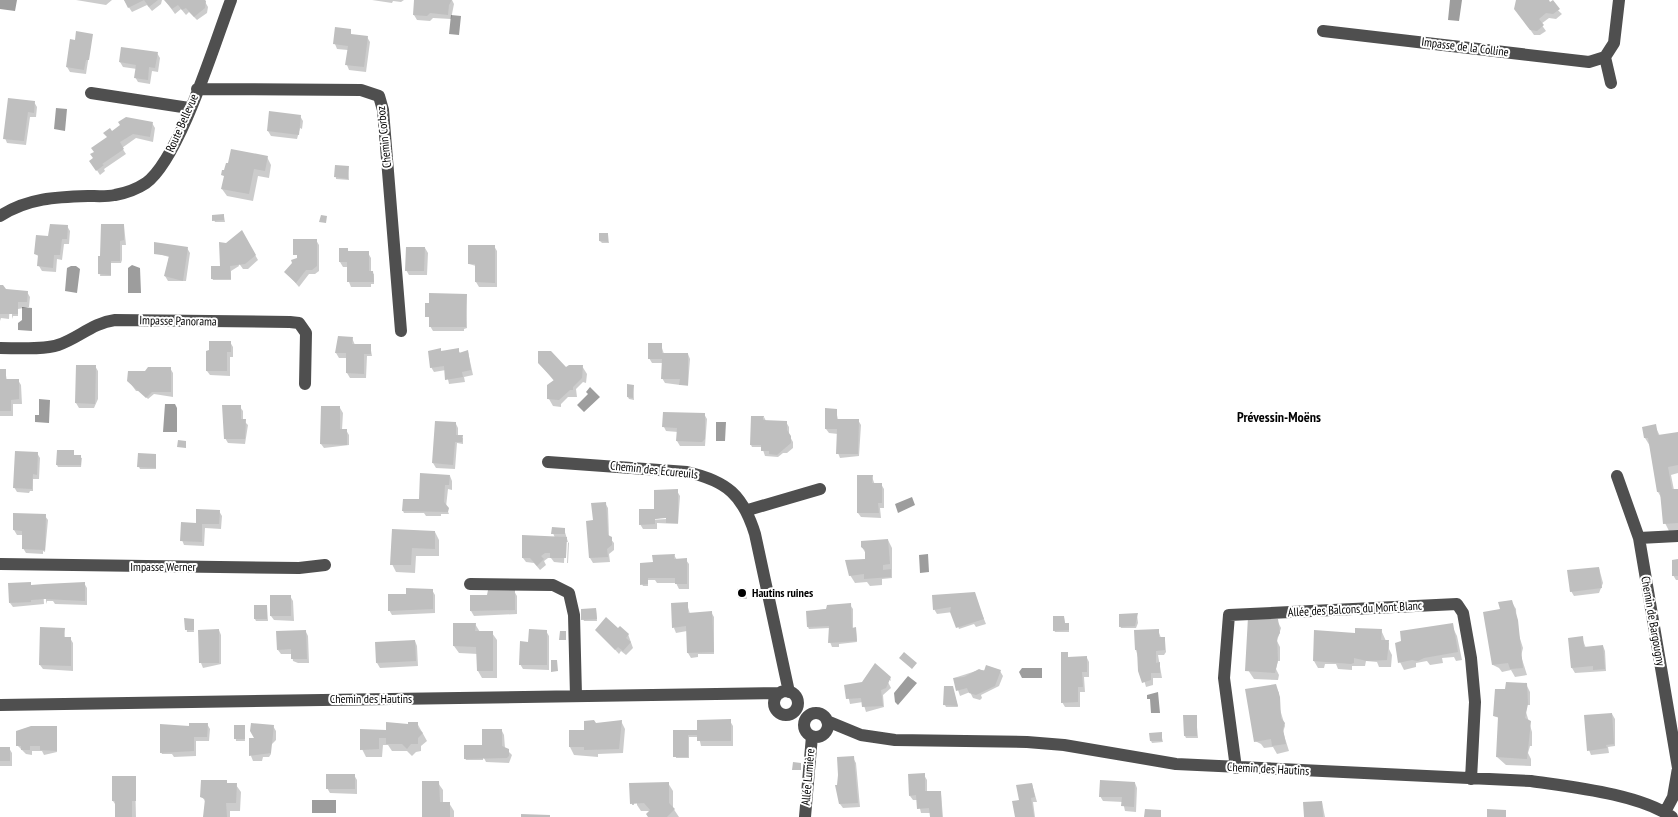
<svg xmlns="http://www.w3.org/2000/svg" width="1678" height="817" font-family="'PT Sans Narrow',sans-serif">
  <rect width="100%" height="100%" fill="#fff"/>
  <path fill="#9d9d9d" d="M0 0H17L15 11 0 9Z
    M1450 0H1462L1459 21 1448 20Z
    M451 15 461 16 459 35 449 34Z
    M56 108 67 109 65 131 54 129Z
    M132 265 140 268 141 293H128V268Z
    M71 266H76L80 269 77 293 65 291 67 268Z
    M22 307 32 308V331L18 330V323L22 320Z
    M590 387 600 397 584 412 577 405 588 394 586 392Z
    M39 399 50 400 49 423 35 422V415H39Z
    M165 404H175L177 408V432H163Z
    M716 422H726L725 441H716Z
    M912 497 915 505 898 513 895 504Z
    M928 554 929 572 920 573 919 555Z
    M1022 668H1042V678H1022L1019 672Z
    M908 676 917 683 898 705 895 702 894 693Z
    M1158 692 1160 713H1151L1150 699H1147V695Z
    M312 800H336V813H312Z"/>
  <path fill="#0003" fill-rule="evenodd" d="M76 0H112L106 5Z
    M124 0H162L161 4 152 11 147 5 132 12Z
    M165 0H204L208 7 207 13 197 20 189 12 186 15 181 9 175 14Z
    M404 0 401 2 393 1 392 3 372 0Z
    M415 0H452L454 4 451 19 433 18 430 21 417 20 414 15Z
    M1517 0H1547L1562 14 1556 19 1549 18 1541 24 1546 31 1540 35H1534L1527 25Z
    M350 30 351 35 367 37 370 42 366 72 349 70 347 65 348 50 337 49 335 44Z
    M92 35 86 74 70 72 67 67 77 42Z
    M157 53 160 58 158 72 152 71 150 84 138 82 135 77 137 69 123 67 120 62Z
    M34 102 37 107 36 117H30L26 145 7 143 5 138Z
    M300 116 303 121 302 129 300 128 297 139 271 136 268 131Z
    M152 123 155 128 153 142 136 138 122 148 126 154 104 169 105 171 100 175 91 161 112 133Z
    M267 157 271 165 269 178 258 176 253 201 227 196 222 189Z
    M336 166 348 167 349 180 336 179Z
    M224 216 225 222H215L214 220Z
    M124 225 126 245H122V260L121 263H111V276H100L102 257Z
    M67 226 70 231 69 244H64L62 260 57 259 56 272 42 271 39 266 40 257 35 254 50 237Z
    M242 232 258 260 248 269H243L238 262 239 266 231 271V280H213L212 278 221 267 227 245Z
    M608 234 609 243H602L600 241Z
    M316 240 319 245V271L315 274H309L299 287 286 272 298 259V255L294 250Z
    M494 246 497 251V287H479L476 282V266L469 264Z
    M187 248 190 253 186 281H168L165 276 169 257 156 253Z
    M425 248 428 253 427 275H409L406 270Z
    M347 249 349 252 368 253 371 258V272L374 274V284H371V287H351L349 282 348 267H343L340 262Z
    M0 286 5 290 27 292 30 297 29 307 18 309V316H13L12 319V301H10L9 319 1 318 0 321Z
    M466 295 467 328 464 329V331H433L430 326V318L427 316Z
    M339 338H352L355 345H370L372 356H367L366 378H350L347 373 348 358H339L336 353Z
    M230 342 233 347V357H230V376L210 375 207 371Z
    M661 345 664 354H688L690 359 688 386 665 383 662 378 663 363H652L649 358Z
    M440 349 442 352 458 350 461 354 468 352 473 375 464 377 465 382 449 384 446 370 434 372 431 367Z
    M539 362 566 369 582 366 587 374 586 383 583 382 576 389 577 397H568L561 404V407L553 406 549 399 554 381Z
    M77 366H95L98 371V399L94 408H79L76 403Z
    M170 368 173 373V397L154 394 148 399 140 391H136L128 380 146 372Z
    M5 370 7 381 18 380 21 385 22 404H13V416H0V378Z
    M633 386 634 400 629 399 628 397Z
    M240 407 243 411V420L248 425 245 444 228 443 225 438Z
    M340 408 343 413 342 430H346L349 435V445L324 448 321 444Z
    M836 410 838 420H858L861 425 859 456 840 458 838 453V434L829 433 826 429Z
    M704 414 707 419 705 446H680L677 441 678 432 666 431 664 427Z
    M764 417 766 421 786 422 789 427V435L793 442V448L787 453H783L778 457 765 456 762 447H752L751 445Z
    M456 424 458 428V436L463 438V444L457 443 455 469 436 468 433 463Z
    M1655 426 1660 436 1678 433V473L1671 475 1674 490H1678V530L1669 531 1665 523 1662 499 1658 492 1650 446 1645 438Z
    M74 452V456L82 458 81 467H58L57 465Z
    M37 453 40 458 39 479H33V491H30L29 493 17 492 14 487Z
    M156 455V469H140L139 467Z
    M450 476 452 481V490L448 489 446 507 449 514H441V516H426L424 513H404L403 511Z
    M872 477 875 485 881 484 884 489V508H880L881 518 861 517 858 513Z
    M677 491 680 496 678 524 657 523V529H643L640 524ZM667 517V519L648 520Z
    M605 503 608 508 609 537 614 543V550L609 554 610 562 593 563 590 558 588 522 594 521Z
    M219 511 222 516 221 529 205 528 204 546 184 545 182 540 197 524Z
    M45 516 48 520 45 552 43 551V554L26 553 23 548 24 535H17L14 530Z
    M564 529 568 542H565L564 563 554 562 551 558H548L544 561 546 565 540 570 534 563 526 562 523 558 555 538 553 533Z
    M394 531 435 532 439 540V556H416L415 573 396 572 392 564Z
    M888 540 892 548V578L882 579V585L870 586 867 582 855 583 850 575 866 560V554L862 547Z
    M568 542 569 543 568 563H567Z
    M674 555 677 560H686L689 564V589H679L676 583H657L655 580H648V586H643L642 584 654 564Z
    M1678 561V580H1676L1673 575Z
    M1599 568 1603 583 1599 593 1574 596 1571 591Z
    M84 583 87 588V605L55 604 53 601H47L46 604V589H43L44 604 13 607 10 603 46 586Z
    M746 589 747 599H740L739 597Z
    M432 590 435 595V613L392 615 389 610 407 595Z
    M514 591 517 596V614L474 616 471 611 489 596Z
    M974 594 986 624 976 627 974 624 959 629 953 612 937 614 934 609Z
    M290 596 293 601 294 621 274 620 271 616Z
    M1511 601 1516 609 1517 629 1523 648 1521 656 1527 675 1515 677 1511 670 1502 672 1499 668 1493 665 1484 613 1501 610Z
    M687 604 690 614 711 612 714 617V654H698V657L691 658 688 653 687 631 676 633 674 628Z
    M850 605 853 609V629L856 631 857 642 839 644V647H832L830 642 829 628 809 629 808 627 807 612Z
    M267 606 268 621H256L255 619Z
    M596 609 597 621H584L583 619Z
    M1137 615 1138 623 1136 628H1121L1120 626Z
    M1064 618 1065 624 1069 626V632H1055L1054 630Z
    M186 620H193L194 632H187Z
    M1277 620 1281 628 1277 641 1280 647V661H1278L1276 669 1279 675 1278 680 1254 679 1246 667Z
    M475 624 480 632 492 633 497 640V678H482L478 671V654L459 653 454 646Z
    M1453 628 1457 636 1462 660 1456 661 1454 657 1442 658 1443 663 1430 665 1427 661 1416 663V667L1404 670 1400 662Z
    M64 629 65 638H70L73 643V671L43 669 40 665Z
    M219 630 221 635V664L203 668 201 663 200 631Z
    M597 630H618L628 634 633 648 626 655 621 651 619 654Z
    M1158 630 1161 638 1165 640 1166 652 1164 655H1158L1162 678H1153V685L1146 687 1136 650Z
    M1381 630 1386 641 1389 643V649L1392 655 1391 667H1379L1377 662 1366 661 1365 666H1352V670L1338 669 1336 664H1325L1324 668H1318L1314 661 1356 634Z
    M546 631 549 636V670L523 669 520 664 529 643Z
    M306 632 308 636 309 663H298L293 661 292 654H281L278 650Z
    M1582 638 1586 648 1603 646 1605 651 1606 671 1575 673 1572 668Z
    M415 641 417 646 418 666 380 668 377 663Z
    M1067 653 1068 658H1087L1089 662V677H1084L1085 692H1080V707H1065L1062 702Z
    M875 665 890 678 891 681 885 676 891 688 883 695 884 707 866 712 863 702 850 704 846 686 863 684Z
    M979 670 1000 671 1003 676 999 686 981 695 982 698 980 700 973 698 970 692 960 696 954 678Z
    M1526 684 1530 692V705H1527L1526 712 1532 732V746H1530L1528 753 1531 759V766L1506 765 1497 757 1499 718 1494 716 1507 691Z
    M1275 685 1279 693V706L1285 726 1283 732 1289 751 1277 754 1273 747 1264 748 1261 744 1255 741Z
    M953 689 958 707H946L945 705Z
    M1612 714 1615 719V746L1608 747 1609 753 1591 755 1589 750Z
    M1196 716 1198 738H1186L1185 736Z
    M621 721 625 729 623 753 598 754V757L574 755 570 747 585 731 596 724Z
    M730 721 733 726V746H701L699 737H689V758H676L674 731H696Z
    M417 723 427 741 421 746V751L416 752 412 756 407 751H392L388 745H383L382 757H366L362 749 387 731Z
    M207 724 210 729 209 741H196V756L174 757 172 754H162L161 752 190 728Z
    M235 726H244L245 741H236Z
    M273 726 276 731V740L271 745V754L269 757H263L262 761H253L251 756 256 739Z
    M56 728 57 752 44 755 42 751H32V755L26 754 17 745Z
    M502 731 504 735 505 748 512 755 509 763 486 762 483 756V760H466L465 758Z
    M1161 734 1163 742 1152 743 1151 741Z
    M0 748H9L12 753V766H0Z
    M853 758 856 763 860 807 843 808 840 804Z
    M354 775 357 780V794L330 793 327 788Z
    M924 775 927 780V792H940L941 794 943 817H931V813H921L918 800H913L910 796Z
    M135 777 136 817H117V807L113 801Z
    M226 782 228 785H236L241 792 240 811H230V817H205L206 803 203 798Z
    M438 783 443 790V803H449L454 811V817H423Z
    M668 783 673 791V808L679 817H649L647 815 651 811H641L637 805V798H634V805H632L631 784Z
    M1135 783 1137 788 1136 812 1125 811 1123 802 1103 801 1100 796Z
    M1032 784 1037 802H1033L1035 817H1016L1020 801Z
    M1322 802 1325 817H1305Z"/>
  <path fill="#bfbfbf" d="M124 0H158L149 7 144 0 128 8Z
    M164 0H205L206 1 205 8 194 17 186 8 182 10 178 5 172 9Z
    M414 0H452L449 5 448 15 430 13 427 16 413 15Z
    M1516 0H1549L1550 2 1553 0 1560 9 1553 14 1546 13 1539 19 1544 25 1537 31 1530 30 1514 9Z
    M335 27 351 29V34L368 36 364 67 345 65 348 46 333 44Z
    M76 31 93 34 89 60H86L84 70 66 67 70 39 75 40Z
    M121 47 158 52 155 68 149 67 148 80 134 78 136 65 119 62Z
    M8 98 35 101 34 113 28 112 24 141 3 139Z
    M269 111 301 115 299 135 267 131Z
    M126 117 153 122 150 137 133 134 120 142 124 149 102 164 104 165 96 171 89 161 93 158 90 154 94 152 91 148 107 137 103 133 110 128 112 131 120 125 118 122Z
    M231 149 268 156 265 171 254 169 249 194 221 189 224 176 221 175 222 170H224L226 163H228Z
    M335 165 349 166 348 179 334 177Z
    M224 214V220L212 221V215Z
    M321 215 327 216 326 223 319 222Z
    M50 224 68 225 67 239H62L60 255H54L53 268 37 266 38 255 34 254 36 235 48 236Z
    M101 224H124V240L120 241V261H111V275L98 274V256H100Z
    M242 230 256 255 245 264 230 266 231 279H211V266H220L219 242 226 243Z
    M599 233H608V242L599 241Z
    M293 239H317V266L312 270H306L296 283 284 272 292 263 291 260 297 258V255H293Z
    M154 242 188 247 183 281 164 276 169 256 154 254Z
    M468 245H495V283L475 282V264H468Z
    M406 247H425L424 271H405Z
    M339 248H348V251H369V271H373L374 282H347V262H339Z
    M0 285H3L6 289 28 291 27 302H18V314H0Z
    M429 293 467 294 466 327H429V317H425V303H429Z
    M338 336 353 337 352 344H371V354H364V374L346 373V353H335Z
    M209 341H231V352H227V371H206V351L209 350Z
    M648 343H662V353H688V385H679L680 379H661L662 359H648Z
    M441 348V351L459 348V353L468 350 471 370 462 372 463 377 445 380 444 366 430 368 428 351Z
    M538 351H551L566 367 569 365H583L582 378 573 387V390H570L559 400 547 399V385L554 380 538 363Z
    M76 365H96L95 404 75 403Z
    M148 367H171V392H152L146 398 127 381 128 371H145Z
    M0 369H6V379H19V399L11 400V411H0Z
    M627 384 634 385 633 398 627 397Z
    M222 405H241V419H246L245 439H224Z
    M321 406H340V429H347V445L320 444Z
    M825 408 837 409V419H859L858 454H836L837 429H825Z
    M663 412 705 413V439L702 442 676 441 677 428 662 427Z
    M751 416H764L763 420 787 421V430L791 436V443L777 455 769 454V451H761V445H750Z
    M435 421 456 422V435H463L462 442H455L453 465 432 463Z
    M1656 424 1658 435 1678 432V465L1668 467 1672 489H1678V523L1663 524 1660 492H1657L1648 438H1644L1642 427Z
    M178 440 186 441V448L177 447Z
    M57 450H74V455H81V465H56Z
    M15 451 38 452 37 475 33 474 32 489 13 488Z
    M138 453 156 454V468L137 467Z
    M420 473 450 475 449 485H445L444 502 449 508 448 512 402 511 403 499H419Z
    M857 475H873L872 483H882V503H878L879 513H857Z
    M678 489V523H666V518L655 519V524L639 525V509H654V490Z
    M606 502 608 535 612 537V545L607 549 608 557 589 558 586 521 593 520 591 503Z
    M196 509 220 510 219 524H202V542L180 541 181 522 196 523Z
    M13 513 46 514 45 550 22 549V531L13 530Z
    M552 527 565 528V534H551Z
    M392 529 435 531V549L412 548 411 565H390Z
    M522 535 567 537 566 558H550V553H545L541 556 544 559 537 566 530 558H522Z
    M888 539 890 564 883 565V570L891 569V577L864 579V574L849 576 845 560 865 559V550L861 547V541Z
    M675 554 674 559 687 558V584H675V578H648V584L640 585V563L653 562 652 555Z
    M1678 559V576H1672V560Z
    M1599 567 1602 588 1570 592 1567 570Z
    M31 582V585L44 584 85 582V601L45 599 31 600V602L9 603 8 583Z
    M406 588 433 589V609L388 611V594H406Z
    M746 588V597L738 598 737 589Z
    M488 590H515V610L470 611V595H487Z
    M975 592 984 619 956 628 950 612 951 607 933 610 932 595Z
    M270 595H291V616H270Z
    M1512 600 1518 620 1523 668 1510 669 1508 663 1492 665 1483 612 1500 609 1498 602Z
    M688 602V613L712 611 714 652 687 653 686 626 672 628 671 603Z
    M851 603 852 628 856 627 857 641 828 643 829 626 807 627 806 611 826 609 827 605Z
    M254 605H267V619H254Z
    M596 608 597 619 581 620V609Z
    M1138 613 1135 626 1119 627V614Z
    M1053 616H1064L1065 623H1069V630L1053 631Z
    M606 617 618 628 620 626 629 634 626 638 631 642 623 651 618 647 615 650 595 630Z
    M1248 617 1278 619 1280 633 1277 638 1278 660 1275 673 1245 671Z
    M184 618 194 619V630H185Z
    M453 623H476L475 631H493V671H477L476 647 453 646Z
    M1453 623 1458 652 1424 658 1418 661 1412 660 1398 663 1395 643 1401 641 1400 631Z
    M40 627 65 628 64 637H71V666L39 665Z
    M1355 628 1382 629 1381 640H1389L1387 660 1367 661 1354 658V663L1351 664 1313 661 1314 630 1355 633Z
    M219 629V663H199L198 630Z
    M529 629 547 630V665H519L520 641 528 642Z
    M1159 629V637H1165V650L1156 651V663L1160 662V673H1151V680L1142 683 1138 671 1137 650H1135L1134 630Z
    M306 630 307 659H291V649L277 650 276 631Z
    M560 631H566V640H559Z
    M1583 636 1584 647 1603 645 1605 669 1593 670V666L1571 668 1568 638Z
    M415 640 416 661 376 663 375 642Z
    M904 652 917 663 912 669 899 658Z
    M1061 652H1068V657L1087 656V672H1082L1083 687H1078V702L1061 703Z
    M551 660H557L558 671 551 672Z
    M875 663 891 677 886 688 881 690 883 706 862 707 861 698 846 699 844 685 862 682Z
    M986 665 1001 670 995 686 976 695 969 693 967 688 956 691 953 678 964 677 979 669 984 671Z
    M1506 682 1527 683 1528 704 1525 718 1531 721 1527 759 1496 757 1498 717 1493 716 1495 689H1505Z
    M1276 684 1280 697 1281 718 1285 723 1283 729 1286 744 1272 746 1271 739 1254 742 1245 689Z
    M944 686H953L958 706 943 705Z
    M1612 713 1614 744 1606 745 1607 748 1587 751 1584 715Z
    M1183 715H1197V736H1184Z
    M731 719V741H697V735H688V757H673V730H697V720Z
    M594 720 596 723 622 720 619 749 584 750V747H569V730H584V721Z
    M386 722 408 724V722H418V728L423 733 418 738V744H411L407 749 402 744H386V738H379V749L360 750V729L386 730Z
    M189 723H208L207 737H194V751L160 753V724L189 726Z
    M251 723 274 725 271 753 249 756V738H254L250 731Z
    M234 725H245V739H234Z
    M31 726H57V751L40 750V746H30V750H21V746H16V731Z
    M482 729H502V746L509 749V756L507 758 464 759V745H482Z
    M1162 732V741H1150L1149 733Z
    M0 747H10V761H0Z
    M854 756 858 803 839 804 835 785H837L838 775 837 757Z
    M793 762 801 763V770H792Z
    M925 773V791H941L942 817H930L929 808 917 809 916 795 909 796 908 774Z
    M326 774H355V789H326Z
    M112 776H136V801H132V817H115V801H112Z
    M201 780H227V783H237L236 803H226L227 817H203L205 799 200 797Z
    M1100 780 1135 782 1134 807 1121 806 1122 797H1099Z
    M422 781H439L440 802H450V817H422Z
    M669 782V803L675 809 667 817H648L646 814 650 810 644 803 630 804 629 783Z
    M1032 783 1035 797 1031 798 1034 817H1015L1012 801 1019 800 1016 785Z
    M1322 801 1323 817H1304L1303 802Z
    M1145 809 1161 810V817H1144Z
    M1487 809 1506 810V817H1487Z
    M521 814 550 815V817H521Z"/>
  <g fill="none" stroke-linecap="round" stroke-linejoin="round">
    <path stroke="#4f4f4f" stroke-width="12" d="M1323 31 1589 62 1605 57
      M1611 83 1605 57 1614 43 1619 0
      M197 89 361 90 379 96 383 110 401 331
      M91 93 189 108
      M0 216C28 198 56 197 88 196 96 196 106 197 115 195 126 193 137 189 146 183 180 158 215 42 231 0
      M0 348C16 348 44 350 58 345 79 338 92 323 115 320L290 322 299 323 306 333 305 384
      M548 462 687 472C727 481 743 495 755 534L789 692
      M1617 476 1639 538 1678 768 1673 797 1665 812
      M748 510 820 489
      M1639 538 1678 536
      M0 564 299 568 325 565
      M470 584 553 585 569 593 574 615 576 696
      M774 703a12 12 0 1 1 24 0a12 12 0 1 1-24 0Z
      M0 705 780 693
      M804 725a12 12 0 1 1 24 0a12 12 0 1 1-24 0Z
      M827 721 861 735 895 740 1027 742 1064 745 1176 764 1531 781C1571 787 1639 794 1672 817
      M1236 768 1224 678 1229 615 1457 604 1463 613 1471 658 1475 702 1471 779
      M805 817 812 736"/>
  </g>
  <circle fill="#000" stroke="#fff" stroke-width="2" cx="742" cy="593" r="5"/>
  <g text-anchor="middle" stroke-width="4" stroke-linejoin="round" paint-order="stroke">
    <g font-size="12" fill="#000" stroke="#fff">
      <text transform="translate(1465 47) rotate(7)" y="4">Impasse de la Colline</text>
      <text transform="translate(182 123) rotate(-66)" y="4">Route Bellevue</text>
      <text transform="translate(384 137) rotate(-96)" y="4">Chemin Corboz</text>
      <text transform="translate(178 321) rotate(1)" y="4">Impasse Panorama</text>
      <text transform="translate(654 470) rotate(6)" y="4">Chemin des Écureuils</text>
      <text x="163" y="571">Impasse Werner</text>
      <text transform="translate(1355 609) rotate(-3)" y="4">Allée des Balcons du Mont Blanc</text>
      <text transform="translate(1653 621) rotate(80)" y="4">Chemin de Bargougny</text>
      <text x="371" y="703">Chemin des Hautins</text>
      <text transform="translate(1268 769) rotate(3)" y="4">Chemin des Hautins</text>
      <text transform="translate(808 777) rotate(-85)" y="4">Allée Lumière</text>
    </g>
    <g font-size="12" font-weight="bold" fill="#000" stroke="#fff" text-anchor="start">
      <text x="752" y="597">Hautins ruines</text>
    </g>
    <g font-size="14" font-weight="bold" fill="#000" stroke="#fff">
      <text x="1279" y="422">Prévessin-Moëns</text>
    </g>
  </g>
</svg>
